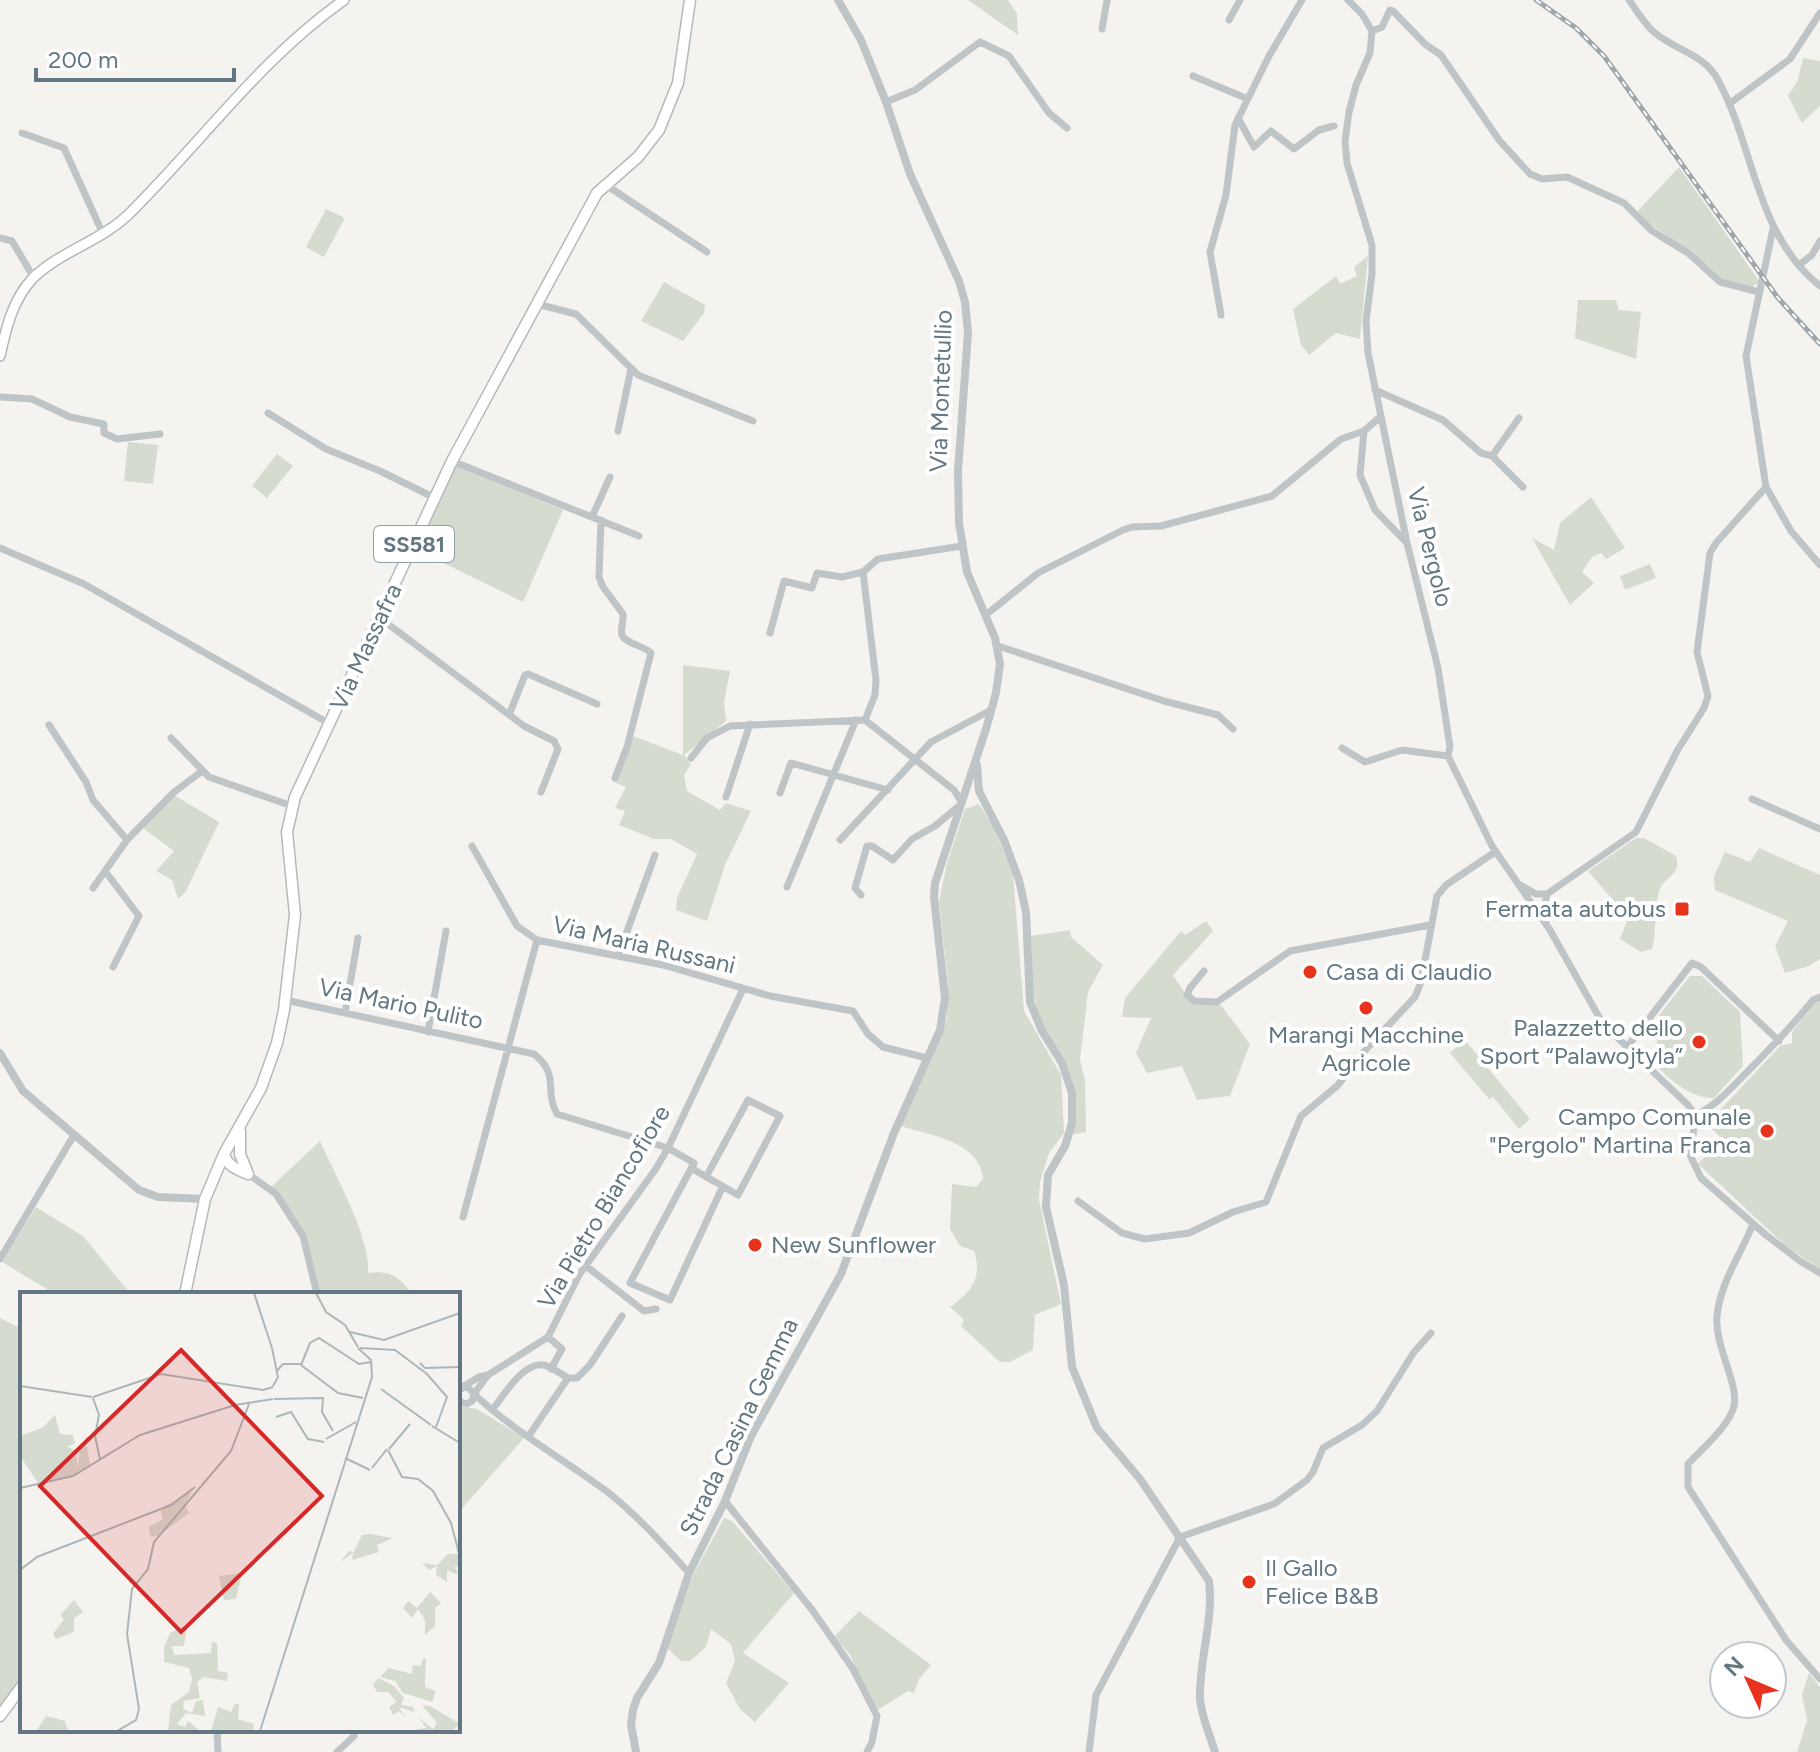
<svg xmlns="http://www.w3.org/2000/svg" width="1820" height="1752" font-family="Figtree,sans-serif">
  <rect width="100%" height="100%" fill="#f4f3ef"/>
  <path fill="#d6dbd0" d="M968 0H1008L1017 14 1018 35Z
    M1803 58 1820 61V106L1802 123 1788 96 1798 80Z
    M1679 167 1760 282 1749 288 1725 284 1690 252 1635 214Z
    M326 209 345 218 324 257 306 247Z
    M1368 256 1360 339 1336 333 1309 355 1301 345 1293 309 1336 276 1340 284 1357 276 1354 267Z
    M664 282 705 305 704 313 683 341 641 321Z
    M1578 300H1616L1619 310 1641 312 1636 359 1575 338Z
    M128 442 158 445 153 484 124 481Z
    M277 454 293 466 267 498 252 486Z
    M454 464 563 510 523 602 413 548Z
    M1591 497 1625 548 1606 559 1601 553 1592 557 1582 572 1594 583 1570 605 1532 538 1554 550 1560 523Z
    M1650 564 1656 578 1625 590 1620 576Z
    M683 665 730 671 724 702 726 721 684 755 691 764 684 775 687 791 720 810 726 803 751 811 725 865 707 921 676 910 677 898 697 854 671 839H654L619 825 625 811 615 808 626 787 612 781 630 735 683 755Z
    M172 794 219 822 185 893 178 899 172 880 156 871 174 851 143 828Z
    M979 804 994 827 1013 875 1024 1011 1061 1075 1064 1133 1049 1153 1040 1182 1039 1200 1061 1304 1035 1315 1033 1350 1010 1362H1000L961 1326 964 1320 950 1307C971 1292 983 1278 974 1251L960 1246 950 1229 952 1184 976 1187 983 1179C980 1141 931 1136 901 1126L947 1019 948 984 939 901 947 863 965 809Z
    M1636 838H1644L1676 856C1682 875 1666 875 1660 889 1654 903 1657 931 1652 949L1641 952 1620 939 1628 918 1588 871Z
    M1759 848 1820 875V959L1809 966 1785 973 1775 946 1788 921 1715 890 1714 876 1725 852 1750 862Z
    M1206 921 1213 931 1173 975 1192 1004 1221 1005 1250 1044 1230 1096 1197 1100 1182 1066 1147 1073 1136 1053 1151 1018 1122 1017 1125 998 1181 931 1185 935Z
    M1070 930 1071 937 1103 965 1088 992 1080 1060 1085 1080 1086 1132 1070 1135V1083L1039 1020 1032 989 1031 936Z
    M1690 976H1702L1740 1012 1743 1066 1714 1098C1693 1099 1669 1080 1658 1067L1656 1019Z
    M1819 998 1820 999V1269L1786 1246 1698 1164 1721 1138 1707 1124 1780 1046 1792 1043V1032Z
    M1465 1040 1530 1119 1519 1129 1493 1097 1489 1099 1450 1053Z
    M320 1141C335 1175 371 1238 368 1273 390 1270 399 1276 412 1294H315L298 1227 272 1186Z
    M36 1207 83 1236 129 1292 136 1294H55L2 1262Z
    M0 1318 22 1329V1681L0 1708Z
    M458 1406 477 1409 524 1438 458 1513Z
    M724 1518 733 1522 794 1593 743 1653 789 1683 755 1722 740 1709 726 1683 735 1661 731 1644 711 1629 706 1647 690 1661H681L667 1648 693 1575Z
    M859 1611 931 1665 919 1679 914 1693 908 1691 876 1711 850 1655 834 1637Z
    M1809 1673 1820 1687V1752H1797L1807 1720 1802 1695Z"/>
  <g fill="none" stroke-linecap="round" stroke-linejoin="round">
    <defs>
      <path id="secondary" d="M0 356C6 328 13 299 33 278 61 251 101 241 129 214 201 143 261 58 344 0"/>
      <path id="primary" d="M240 1131V1154L248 1174
        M224 1154C226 1165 238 1170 248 1174
        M185 1294 205 1199 224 1154 261 1088 277 1043 284 1010 295 915 287 832 295 797 452 461 597 193 638 157 659 130 678 83 690 0
        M0 1716 22 1686"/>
    </defs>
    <use href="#secondary" stroke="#b1b8bb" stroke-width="12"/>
    <use href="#primary" stroke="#b4b9bc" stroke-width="13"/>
    <path stroke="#bfc4c6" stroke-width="7" d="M1348 0 1362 14 1372 31 1370 53 1356 85 1349 112 1345 141 1347 163 1372 245V274L1366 321 1368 353 1407 543 1438 668 1450 747 1448 756 1492 846 1550 930 1603 1024 1687 1104 1696 1115 1690 1155 1701 1178 1766 1235 1800 1261 1820 1273
      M1629 0C1637 11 1645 25 1655 33 1677 51 1704 54 1718 80 1755 148 1755 234 1820 286
      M1229 20 1240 0
      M1102 29 1107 0
      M1372 31 1382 27 1390 10 1393 11 1425 44 1441 55 1499 140 1530 174 1542 179 1567 177 1624 203 1652 231 1688 253 1720 282 1759 292
      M1193 76 1248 99
      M886 102 915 90 980 42 1009 56 1049 113 1067 128
      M1729 104 1790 59 1820 13
      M1238 118 1254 147 1271 131 1294 149 1319 130 1334 126
      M22 133 64 148 103 234
      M606 185 707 252
      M1773 229 1746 356 1766 487 1791 531 1820 565
      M0 238 12 241 34 278
      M1799 265 1812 255 1820 241
      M537 304 576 314 638 375 753 421
      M1221 315 1210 252 1226 195 1235 125 1269 56 1302 0
      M1375 390 1443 420 1481 453 1492 456 1523 487
      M0 397 32 399 70 417 104 424V433L117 439 160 434
      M268 413 326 449 380 471 435 498
      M618 431 631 369
      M1364 431 1360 475 1375 510 1405 541
      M1492 456 1519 418
      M452 461 639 536
      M592 517 610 477
      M601 520 599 577 603 587 623 614C624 620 620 630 622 635 625 643 644 646 651 653L627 747 615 778
      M0 548 84 584 330 724
      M863 572 876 680 875 695 865 720
      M987 614 1038 573 1123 530 1132 527 1161 526 1272 496 1341 439 1364 431 1380 417
      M380 618 524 726 554 741 558 749 541 792
      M770 633 784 581 812 588 817 573 842 577 863 572 878 559 962 546
      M998 646 1164 701 1218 715 1233 729
      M509 715 525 675 528 674 597 704
      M49 725 86 782 93 800 127 840
      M171 738 209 777 292 806
      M1342 748 1365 762 1402 750 1448 756
      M691 758 707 738 730 726 865 720 954 790 961 801
      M780 793 791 763 888 790
      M726 797 750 724
      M1752 799 1820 829
      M840 840 931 742 991 710
      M472 846 517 926 537 940 663 965 770 996 853 1011 868 1034 883 1047 927 1058
      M105 871 139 916 113 967
      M1520 885 1536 894H1547
      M787 887 856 720
      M93 888 127 840 173 793 202 771
      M861 895 855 888 867 846H872L893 860 912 839 935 826 959 806
      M1546 921 1544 909 1547 894 1636 832 1677 751 1704 708 1708 696 1697 652 1710 553 1716 543 1766 487
      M618 956 655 855
      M1204 971 1190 988 1187 995 1194 1001 1217 1002 1290 951 1430 925
      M285 1000 534 1054C561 1076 543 1088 557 1114L668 1148 694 1163 630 1283 670 1300 722 1188
      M345 1013 358 938
      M428 1032 446 931
      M1627 1047 1692 963 1701 967 1779 1041
      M1696 1115C1717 1105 1732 1087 1749 1070 1771 1048 1793 1025 1813 1000L1820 997
      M691 1168 738 1195 780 1116 748 1100 706 1177
      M248 1174 276 1194 303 1236 317 1294
      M1078 1201 1122 1233 1145 1239 1189 1233 1233 1212 1266 1202 1301 1116 1337 1086 1368 1047 1415 997 1421 982 1437 896 1446 885 1495 852
      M463 1217 537 940
      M1753 1224C1741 1254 1720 1283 1717 1316 1714 1345 1739 1384 1734 1406 1730 1425 1701 1450 1688 1464V1487L1786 1640 1820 1679
      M0 1259 74 1135
      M586 1266 644 1311 656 1309
      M548 1337 562 1349 551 1369
      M488 1375 474 1394C514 1431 561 1458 605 1490 636 1514 663 1544 689 1573
      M464 1386 479 1377 488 1375 548 1337 579 1275 655 1170 668 1148 743 989
      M458 1390 467 1386 474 1394 472 1401 467 1404 458 1401
      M492 1410C503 1397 523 1361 544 1365 552 1367 561 1374 568 1378
      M528 1437 568 1378H577L590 1365 622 1316
      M725 1501 813 1611 853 1669 877 1716 872 1742 867 1752
      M217 1730 218 1752
      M337 1752 354 1736
      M1089 1752 1096 1695 1180 1537 1274 1504 1307 1480 1313 1472 1323 1448 1362 1425 1377 1411 1414 1352 1431 1333"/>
    <path stroke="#bfc4c6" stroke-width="8" d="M977 765 979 791 1004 840 1019 880 1026 912 1030 1002 1042 1031 1062 1063 1072 1093V1123L1065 1146 1048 1175 1046 1207 1064 1285 1072 1367 1097 1428 1140 1479 1209 1581C1214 1620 1199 1659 1200 1698 1201 1716 1210 1735 1215 1752
      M0 1053 23 1091 139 1190 158 1197 205 1199
      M636 1752 631 1725 633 1710 637 1698 659 1663 689 1573 725 1501 751 1436 841 1274 894 1133 940 1030 945 998 934 897 935 883 986 729 996 693 1000 664 995 638 967 572 959 523 958 471 968 333 965 302 959 281 910 174 886 102 861 40 838 0"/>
    <use href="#secondary" stroke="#fff" stroke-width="9"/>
    <use href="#primary" stroke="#fff" stroke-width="10"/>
    <defs>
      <path id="rail" d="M1536 0 1576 28 1604 56 1778 298 1820 344"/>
    </defs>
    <use href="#rail" stroke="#9fa7ab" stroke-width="5"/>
    <use href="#rail" stroke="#fff" stroke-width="2" stroke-dasharray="6" stroke-linecap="butt"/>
  </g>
  <g fill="#e7331c" stroke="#fff" stroke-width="3">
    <rect x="1674" y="901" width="16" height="16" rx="4"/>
    <circle cx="1310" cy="972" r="8"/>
    <circle cx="1366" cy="1008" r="8"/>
    <circle cx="1699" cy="1042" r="8"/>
    <circle cx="1767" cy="1131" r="8"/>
    <circle cx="755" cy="1245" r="8"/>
    <circle cx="1249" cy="1582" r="8"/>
  </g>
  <g text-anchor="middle" stroke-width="8" stroke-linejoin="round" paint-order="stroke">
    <rect fill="#fff" stroke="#91a0a7" stroke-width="2" x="374" y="526" width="80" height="36" rx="6"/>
    <g font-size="22" font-weight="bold" fill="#627781">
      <text x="414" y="552">SS581</text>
    </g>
    <g font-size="24" fill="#627781" stroke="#fff">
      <text transform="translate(941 391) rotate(-88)" y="8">Via Montetullio</text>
      <text transform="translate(1430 547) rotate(76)" y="8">Via Pergolo</text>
      <text transform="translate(366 647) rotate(-65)" y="8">Via Massafra</text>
      <text transform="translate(644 945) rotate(13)" y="8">Via Maria Russani</text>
      <text transform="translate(401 1004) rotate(12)" y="8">Via Mario Pulito</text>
      <text transform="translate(604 1207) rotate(-59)" y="8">Via Pietro Biancofiore</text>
      <text transform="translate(739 1427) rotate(-64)" y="8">Strada Casina Gemma</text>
    </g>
    <g font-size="24" fill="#627781" stroke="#fff" text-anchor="end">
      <text x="1666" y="917">Fermata autobus</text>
      <text x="1326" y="980" text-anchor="start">Casa di Claudio</text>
      <text x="1683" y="1036">Palazzetto dello<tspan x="1683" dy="28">Sport “Palawojtyla”</tspan></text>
      <text x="1366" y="1043" text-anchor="middle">Marangi Macchine<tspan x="1366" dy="28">Agricole</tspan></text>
      <text x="1751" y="1125">Campo Comunale<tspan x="1751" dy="28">"Pergolo" Martina Franca</tspan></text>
      <text x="771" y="1253" text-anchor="start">New Sunflower</text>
      <text x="1265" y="1576" text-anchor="start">Il Gallo<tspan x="1265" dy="28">Felice B&amp;B</tspan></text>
    </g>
  </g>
  <g transform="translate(20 1292)">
    <rect width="440" height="440" fill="#f4f3ef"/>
    <path d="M35 123 40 142 53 143 55 152 47 154 55 159 58 174 60 156 67 154 70 173 50 185 18 191 0 164V144L22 136ZM172 199 165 213 169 221 138 244 130 245 129 235 143 227 140 217ZM350 242 373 246 357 253 359 260 332 268 333 261 320 270 330 258 333 261 342 243ZM428 262H438L440 274 435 275 438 283 427 278V290L416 283 417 274 409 278 402 271 417 273ZM222 281 216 307 204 308 199 284ZM410 300 421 311 415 316V334L405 343V328L398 317 392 326 383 316 388 309 397 316ZM54 308 63 320 54 326V340L36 347 33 342 44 327 40 323ZM167 333 164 354H152L154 363 191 361 192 350 197 351 198 379 208 381 207 389 184 385 177 390 180 406 164 409 163 417 172 421 176 409 183 408 185 424 166 421 157 432 165 435 168 429 180 439H148L151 413 169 400 172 387 169 376 144 370V356L150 341ZM403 366 406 367 405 395 416 399 412 410 383 401 375 389 360 385 369 376 392 382 393 373 401 374ZM358 386 374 394 384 406 381 413 393 415 395 420 379 415 385 425 379 419 373 423 369 415 377 410 368 400H357L353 393ZM215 412H219L218 427 234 432 233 439H191L198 415 211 420ZM402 413 410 414 440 432 432 439H387L406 436 399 426 413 437 417 431ZM26 424 45 429 48 439H16Z" fill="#d6dbd0"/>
    <path fill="none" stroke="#adb6b9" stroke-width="2" d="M234 1 252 56 258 85 253 94M296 1 306 20 325 33 338 55M330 40 364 48 440 21M340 56 375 58 407 82 427 105 416 135M400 71 405 76 440 75M281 73 290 51 299 46 339 72 351 70M281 73 318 101 343 106M257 79 263 72H282M0 94 72 105M361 97 411 133M73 105 141 82 243 98 253 95M73 106 79 123 75 144 80 167M254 107 303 106 302 120 313 139M256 125 271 120 288 147 304 150M412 134 440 151M306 147 336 130M369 157 390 132M368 158 382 185 398 187 413 199 431 231 440 265M325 166 350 178M352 176 367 157M0 196 53 184 120 143 215 113 253 107M0 278 17 265 151 213 175 195M97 439 116 428 119 417 107 342 112 297 128 277 134 250 211 159 229 112M240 439 352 85 351 68 338 56"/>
    <path fill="#d62828" fill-opacity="0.15" stroke="#d62828" stroke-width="4" d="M161 58 302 204 161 340 20 194Z"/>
    <rect width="440" height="440" fill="none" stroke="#627781" stroke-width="4"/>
  </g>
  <g transform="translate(1748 1680) rotate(314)"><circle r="38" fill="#ffffff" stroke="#c0c9cd" stroke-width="2"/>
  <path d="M0-6L14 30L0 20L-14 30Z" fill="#e7331c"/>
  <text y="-12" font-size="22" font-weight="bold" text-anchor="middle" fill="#627781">N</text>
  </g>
  <path d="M36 68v12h198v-12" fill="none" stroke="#627781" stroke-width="4"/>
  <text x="48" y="68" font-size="24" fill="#627781" stroke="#ffffff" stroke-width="6" paint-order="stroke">200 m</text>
</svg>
